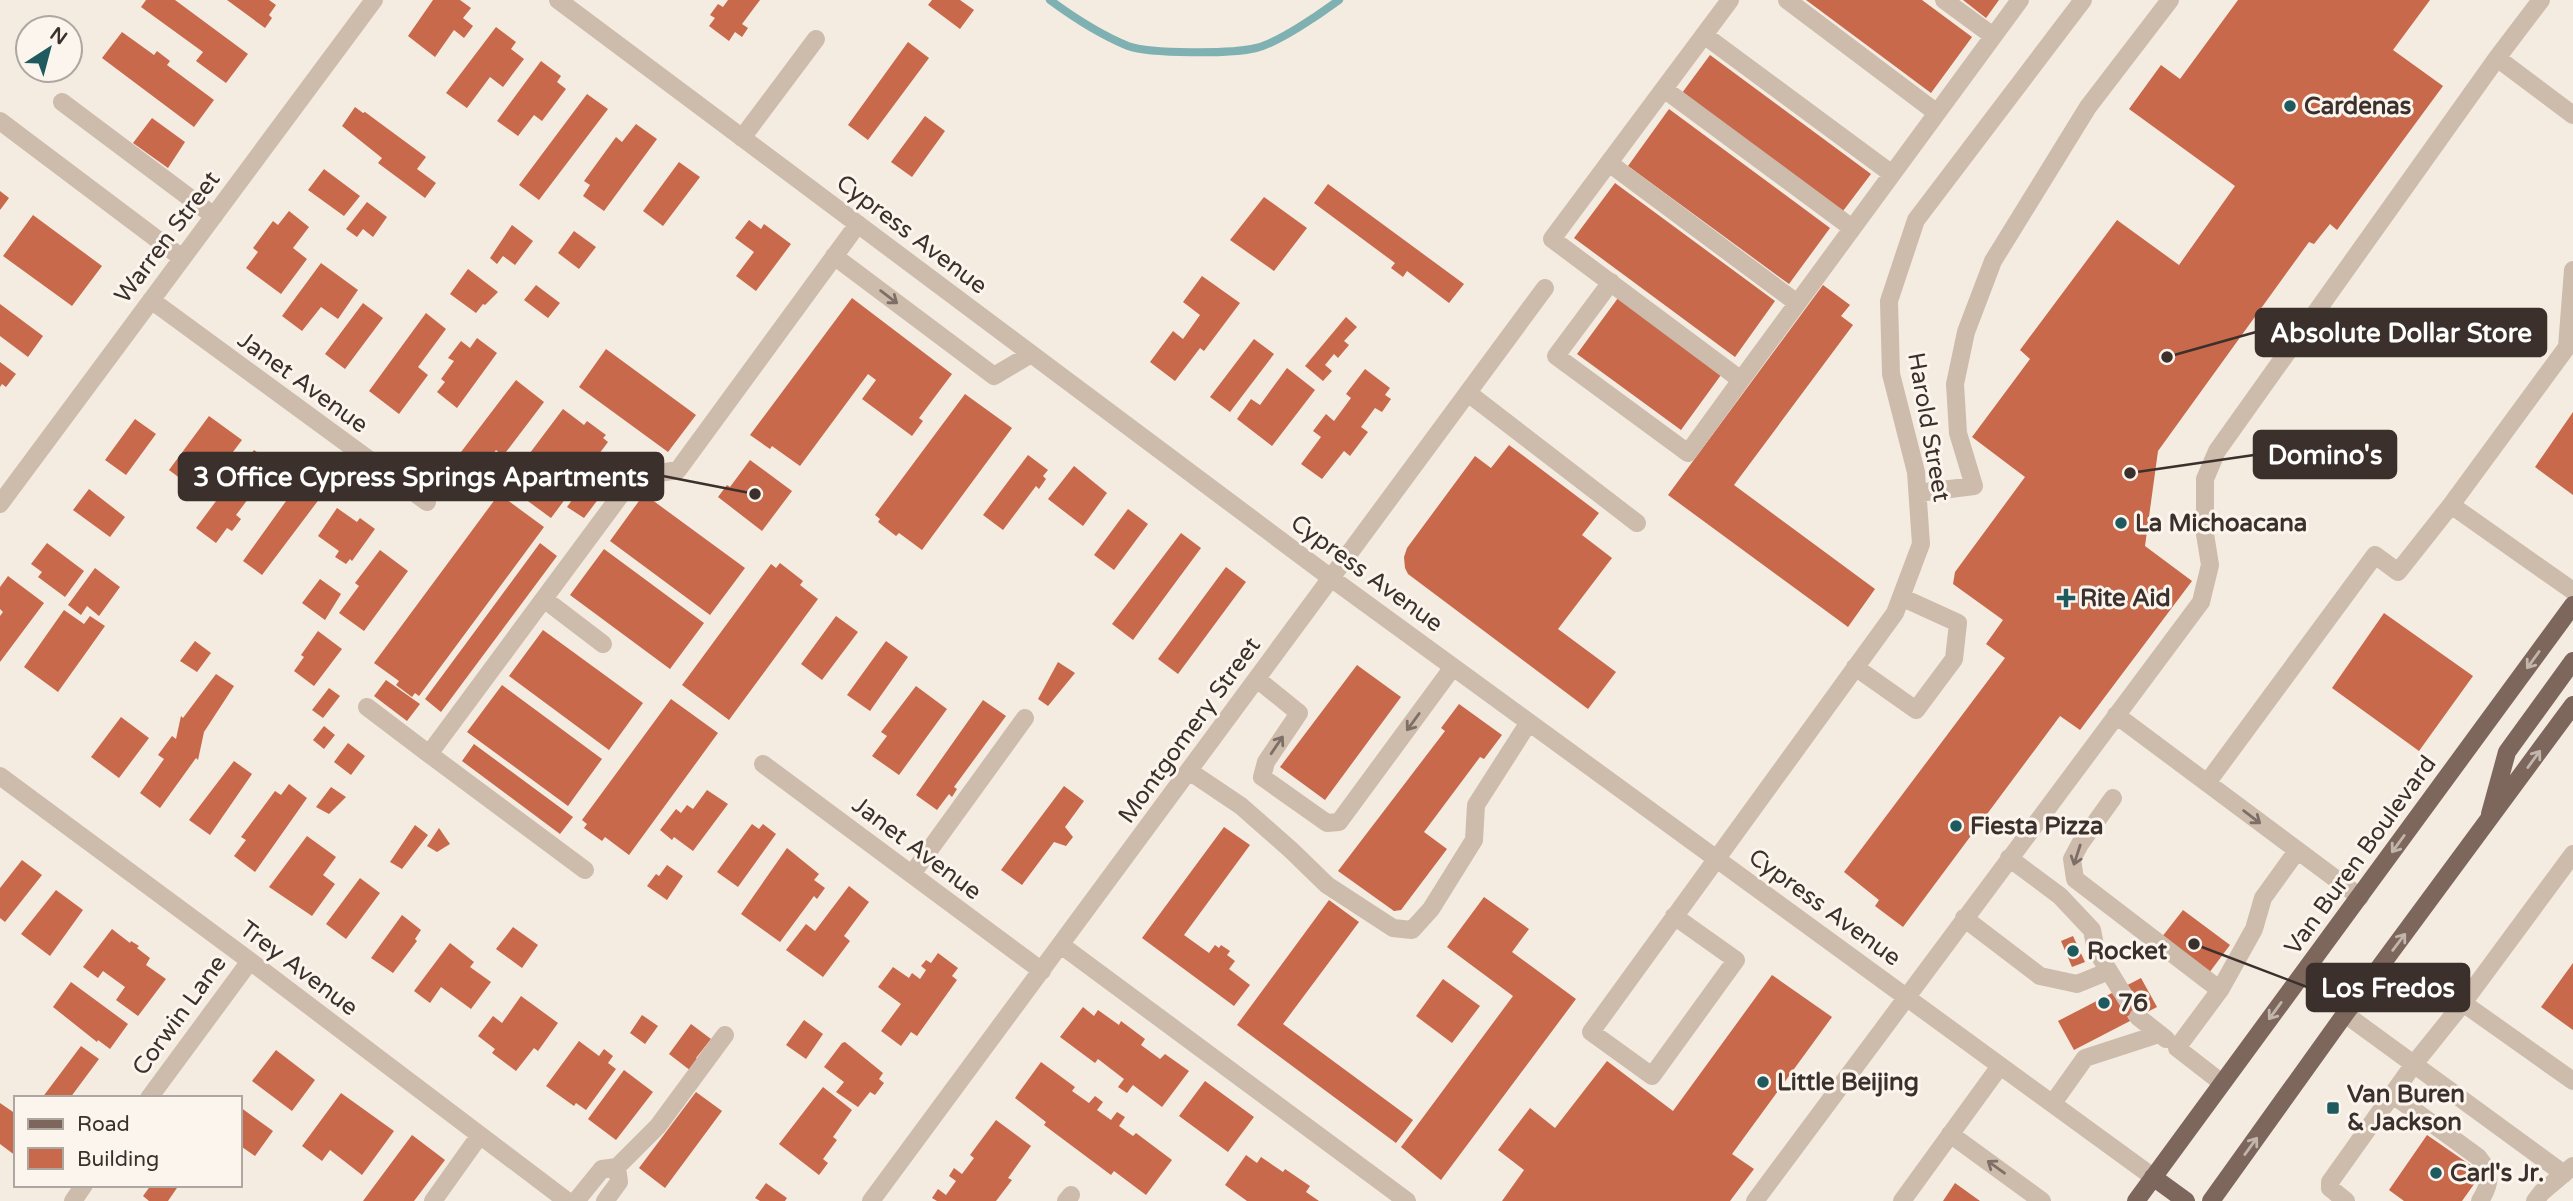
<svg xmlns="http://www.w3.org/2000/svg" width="2573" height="1201" font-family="'Varela Round',sans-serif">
  <rect width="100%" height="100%" fill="#f4ebe1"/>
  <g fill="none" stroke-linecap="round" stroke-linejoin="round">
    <path stroke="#7fb0b2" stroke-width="8" d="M1050 0C1073 17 1101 35 1128 46 1150 54 1232 54 1256 48 1278 43 1320 14 1339 0"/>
  </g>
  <path fill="#c8694b" d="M146 0H175L248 54 226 83 196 61 203 52 141 7Z
    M227 0H269L276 5 269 15 272 18 265 28Z
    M433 0H460L471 8 463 18 473 26 464 38 454 30 435 57 408 36Z
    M728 0H760L742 24 748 28 742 37 735 32 729 41 709 26 715 18 710 15 718 4 723 7Z
    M932 0H960L974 10 960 29 928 5Z
    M1806 0H1922L1972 37 1931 93Z
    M1963 0H1999L1986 18Z
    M2238 0H2430L2393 50 2443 86 2337 230 2330 224 2314 244 2309 242 2158 451 2145 546 2192 581 2080 730 2060 716 1903 927 1875 906 1879 900 1844 872 2005 658 1986 644 2003 620 1953 584 1955 572 2025 477 1972 437 2030 359 2020 350 2117 220 2179 265 2235 186 2129 109 2161 65 2180 79Z
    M496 27 516 42 511 49 524 59 503 87 490 77 467 108 446 93Z
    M122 32 154 55 157 51 170 61 167 65 214 100 194 127 102 58Z
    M908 42 929 58 868 140 848 125Z
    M1710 55 1871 174 1843 211 1682 93Z
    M541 61 561 76 557 82 566 89 542 121 534 115 518 136 497 121Z
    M587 94 608 109 539 200 519 185Z
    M355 107 363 113 365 112 426 157 417 169 436 183 425 198 378 163 382 158 342 126Z
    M1669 109 1830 228 1789 284 1628 166Z
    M925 116 945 131 912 177 891 162Z
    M152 118 185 142 168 168 133 143Z
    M636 124 657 139 604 211 583 196 590 185 584 181 616 137 622 142Z
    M679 162 700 177 663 226 643 211Z
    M324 169 360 196 344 216 308 190Z
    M1615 183 1775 301 1735 357 1574 238Z
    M1328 184 1464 284 1449 303 1407 271 1403 277 1391 268 1395 263 1314 203Z
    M0 191 9 198 0 210Z
    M1264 197 1307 228 1274 271 1230 240Z
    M367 202 387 217 373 237 363 229 357 237 346 229Z
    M289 211 309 227 293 248 307 259 281 294 246 268 258 252 253 248 273 221 278 225Z
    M33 215 102 266 72 306 3 256Z
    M749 220 761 229 764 224 791 244 756 291 736 276 754 252 735 238Z
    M512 225 533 241 515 265 503 256 497 264 490 258Z
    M574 231 596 247 579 269 558 253Z
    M321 263 358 290 338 319 321 307 302 331 282 316Z
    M468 269 498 292 485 305 483 304 476 313 450 294Z
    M1202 276 1240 303 1204 351 1200 348 1175 381 1150 362 1173 331 1183 339 1200 315 1183 302Z
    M536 285 560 303 548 318 524 300Z
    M1823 285 1850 305 1841 316 1853 325 1734 485 1875 589 1848 627 1668 495Z
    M852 298 952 374 919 418 923 421 912 436 862 399 876 380 868 374 800 466 772 446 770 449 750 435Z
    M1618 298 1721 375 1681 430 1577 354Z
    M363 303 383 318 345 369 325 354Z
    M0 304 43 336 28 357 0 336Z
    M426 313 446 329 418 367 428 375 399 414 369 391Z
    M1346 317 1357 327 1344 341 1349 345 1338 358 1334 354 1325 365 1332 371 1323 381 1305 366Z
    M477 338 497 353 457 408 437 392 445 382 441 379 454 361 448 358 461 341 470 348Z
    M1254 339 1274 354 1230 412 1210 397Z
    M606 349 696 415 668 452 579 387Z
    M0 362 16 374 6 387 2 384 0 387Z
    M1287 368 1315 390 1272 446 1237 419 1251 399 1260 405Z
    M1365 369 1390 388 1385 395 1391 399 1382 412 1375 408 1361 427 1368 432 1350 456 1344 451 1322 479 1301 464 1321 437 1313 431 1326 414 1334 421 1351 398 1346 394Z
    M516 380 544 402 503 456 496 450 482 468 461 452Z
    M965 394 1012 428 922 550 899 533 896 536 878 522 880 519 875 515Z
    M563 409 584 425 587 421 606 435 603 438 608 442 551 518 506 485Z
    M2573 412V495L2535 467Z
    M209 416 242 440 208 485 195 476 189 485 169 470Z
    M135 419 156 434 126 475 105 460Z
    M1509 445 1599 513 1582 535 1612 558 1558 629 1616 672 1588 709 1408 574 1405 568 1404 557 1407 548 1475 456 1491 468Z
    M254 450 274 464 261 482 266 485 258 495 254 491 236 515 241 519 232 531 227 528 216 543 196 528Z
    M607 452 624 465 584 518 567 507Z
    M1028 455 1048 470 1043 476 1046 479 1039 489 1036 486 1003 530 983 515Z
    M750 460 792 491 762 531 718 497 727 485 730 487Z
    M1074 466 1107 493 1083 526 1048 499Z
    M299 483 320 498 262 575 243 561Z
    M89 489 125 517 110 537 73 510Z
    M499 494 544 527 419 696 415 693 412 697 396 685 399 681 374 663Z
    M644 494 745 568 710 615 610 541Z
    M337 508 357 522 360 518 375 529 352 561 350 559 346 564 335 557 339 551 318 536Z
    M1128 509 1148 524 1114 570 1094 555Z
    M1181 533 1201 548 1133 640 1112 624Z
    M47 543 84 571 65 597 38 577 42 572 31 564Z
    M540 543 557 556 441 712 425 699Z
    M604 549 704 623 670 669 570 595Z
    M380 550 408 571 364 631 339 613 359 586 355 583Z
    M780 563 803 581 800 585 818 599 729 720 682 685 771 564 776 568Z
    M1226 567 1246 582 1178 674 1158 659Z
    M95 568 120 587 99 616 87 606 81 615 68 605Z
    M8 576 44 603 0 662V616L3 612 0 609V587Z
    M320 579 341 594 325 620 302 603Z
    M64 610 84 624 90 616 105 626 58 692 24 667Z
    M2384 613 2473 676 2419 751 2332 688Z
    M836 616 858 632 822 680 801 664Z
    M543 630 643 703 609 750 509 676Z
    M318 631 342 649 314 686 294 671 304 657 301 655Z
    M195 641 211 653 197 672 180 661Z
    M886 641 908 657 870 711 847 695Z
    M1058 662 1075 673 1048 706 1038 699Z
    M1357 665 1401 697 1325 800 1280 767Z
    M216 674 234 686 204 732 198 760 196 758 160 808 140 793 164 759 158 755 172 736 176 739 181 716 183 718Z
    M386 680 420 704 407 721 374 696Z
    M502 685 602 759 568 806 467 732Z
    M916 686 947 709 899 775 872 756 887 736 881 732Z
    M329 688 340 696 323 718 312 710Z
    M671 699 718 733 629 855 605 837 602 841 584 828 587 824 582 820Z
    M983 700 1006 716 954 787 957 789 952 797 949 794 937 810 916 795Z
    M1459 704 1502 735 1484 759 1480 757 1424 832 1447 849 1401 910 1394 911 1338 871 1445 731 1441 728Z
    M121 717 149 738 119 778 91 757Z
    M324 726 335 735 324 749 313 740Z
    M348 743 365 756 351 775 334 762Z
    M474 744 573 817 560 834 462 761Z
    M234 761 252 774 210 835 189 820Z
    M289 784 307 798 255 872 234 856 246 840 241 837 275 791 281 795Z
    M1064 786 1084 801 1065 827 1073 837 1066 846 1054 842 1022 885 1001 870Z
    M331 787 346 797 329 814 316 807Z
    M707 790 728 804 693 851 674 837 672 840 660 830 676 809 681 813 687 805 693 809Z
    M752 824 759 829 763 824 776 834 738 887 717 872Z
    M415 825 428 835 402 869 390 862Z
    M1224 827 1250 845 1184 935 1209 953 1215 945 1219 948 1221 945 1230 951 1227 955 1235 961 1229 969 1250 985 1234 1006 1142 938Z
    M439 828 450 844 437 852 427 846Z
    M307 836 336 857 323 875 335 884 312 916 269 887Z
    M787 848 819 874 814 880 825 888 817 899 814 896 780 942 741 914Z
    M22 860 42 875 5 922 0 918V888Z
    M667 865 683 876 667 900 647 886 656 874 659 876Z
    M360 878 380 893 346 939 326 924Z
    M849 886 869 902 844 936 850 941 823 977 786 950 806 924 815 931Z
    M56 890 83 910 50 956 21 934Z
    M1484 897 1529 929 1512 952 1576 999 1441 1180 1401 1147 1513 996 1447 947Z
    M1329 900 1359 922 1283 1024 1413 1120 1396 1143 1237 1025Z
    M2183 910 2230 945 2206 977 2158 942Z
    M402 915 421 930 415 939 417 941 393 973 371 958Z
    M513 927 538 945 522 968 496 949Z
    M112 929 130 943 131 941 139 946 137 948 150 958 146 965 166 979 138 1016 116 1000 125 987 103 971 98 978 83 967Z
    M2073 936 2085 962 2072 967 2061 941Z
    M450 943 474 962 470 967 491 982 471 1009 441 987 430 1003 414 991Z
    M938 953 958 968 952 976 957 980 917 1036 911 1032 901 1046 881 1031 901 1004 878 987 893 967 909 978 912 973 920 979 926 970 921 966 926 960 931 963Z
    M2573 963V1030L2541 1007Z
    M1772 975 1832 1017 1732 1154 1754 1169 1730 1201H1502L1524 1170 1498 1150 1530 1108 1555 1128 1607 1061 1673 1111Z
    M2141 978 2157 1007 2074 1050 2058 1021Z
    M1443 979 1480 1006 1452 1043 1416 1016Z
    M71 982 128 1024 110 1049 98 1040 97 1042 53 1007Z
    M521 996 558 1023 538 1051 534 1048 516 1071 492 1053 495 1049 478 1036 493 1016 502 1023Z
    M1083 1007 1094 1016 1098 1010 1119 1025 1121 1021 1145 1039 1141 1045 1160 1059 1165 1054 1189 1071 1162 1107 1133 1085 1127 1093 1118 1087 1124 1079 1098 1059 1095 1063 1060 1037Z
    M642 1015 658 1026 645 1044 630 1033Z
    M804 1020 823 1034 806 1059 786 1045Z
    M691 1024 711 1039 696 1058 699 1061 691 1071 669 1054Z
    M579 1041 599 1056 604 1049 613 1056 608 1063 616 1069 586 1110 576 1103 574 1106 546 1086Z
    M845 1042 883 1073 879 1079 884 1083 875 1095 870 1092 858 1107 836 1092 844 1082 824 1067 842 1043Z
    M81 1046 99 1059 70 1098H42Z
    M276 1050 315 1080 292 1111 252 1081Z
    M1041 1062 1075 1087 1072 1091 1089 1103 1095 1096 1103 1102 1097 1110 1111 1120 1117 1112 1125 1117 1119 1126 1133 1136 1136 1133 1172 1160 1146 1195 1114 1171 1111 1175 1044 1125 1046 1122 1015 1098Z
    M624 1070 653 1092 616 1140 588 1119Z
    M1205 1081 1254 1117 1228 1152 1179 1116Z
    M823 1087 852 1110 833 1137 837 1140 823 1159 828 1163 819 1175 779 1144Z
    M696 1092 722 1111 665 1188 639 1168Z
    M341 1093 394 1131 362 1175 330 1150 322 1161 302 1146Z
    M0 1103 16 1114V1156L0 1144Z
    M240 1107 273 1131 255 1156 242 1147 240 1150Z
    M996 1120 1031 1146 1008 1178 1012 1180 996 1201H937L932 1198 938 1189 946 1195 956 1181 949 1176 954 1168 962 1174 974 1158 970 1155Z
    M412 1135 445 1160 414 1201H363Z
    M2427 1135 2482 1173 2462 1201H2404L2389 1190Z
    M1246 1155 1257 1163 1261 1157 1283 1172 1285 1169 1310 1186 1306 1192 1319 1201H1247L1225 1185Z
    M766 1183 787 1198 785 1201H760L755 1198Z
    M1955 1183 1980 1201H1943Z
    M151 1185H179L168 1201H149L143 1196Z"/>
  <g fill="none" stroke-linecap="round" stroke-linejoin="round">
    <path stroke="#cfc6bd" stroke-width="18" stroke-dasharray="18 9" stroke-linecap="butt" d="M2120 989 2138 1017"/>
    <path stroke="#cdbbac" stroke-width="18" d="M558 0 1331 578 2153 1177
      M1730 0 1552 239 1741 380 2020 0
      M1787 0 1937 113
      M1944 0 1993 36
      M1704 35 1892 174
      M2497 58 2573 115
      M1664 89 1852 228
      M62 102 214 216
      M0 121 182 258
      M742 138 816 39
      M1609 163 1797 303
      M834 256 994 376 1031 354
      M1611 282 1556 356 1688 453 1741 380
      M151 300 427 502
      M1468 393 1637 523
      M1918 493 1974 486 1958 433 1955 384 1966 332 1993 261 2088 107 2170 0
      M0 504 374 0
      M2451 505 2567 347 2573 270
      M544 599 603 644
      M1855 667 1916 710 1954 659 1958 623 1901 597
      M1257 679 1299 713 1266 762 1262 777 1327 823 1339 822 1453 667
      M367 707 429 754
      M2116 715 2360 897
      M763 764 1042 971
      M1189 771 1241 806 1291 850 1327 885 1393 928 1412 930 1431 909 1474 840 1476 805 1529 722
      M0 776 250 961 567 1201
      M2207 783 2375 555 2398 572 2451 505 2573 591
      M2113 798 2080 844 2072 859 2075 879 2220 990
      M2009 858 2060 896 2092 930 2096 950 2120 989
      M585 870 429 754 634 477 678 470 858 224
      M912 874 1025 718
      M1674 916 1736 960 1652 1076 1591 1032 1895 613 1921 544 1916 472 1891 374 1889 301 1916 220 2083 0
      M1964 918 2040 976 2077 984 2109 971
      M1061 945 1407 1201
      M2463 1003 2573 1081
      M2345 1014 2564 1174
      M2138 1017 2166 1039
      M2222 1083 2177 1048 2220 990 2254 929 2263 898 2297 851
      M2393 1095 2478 1157C2492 1174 2491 1183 2480 1201
      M149 1098 250 961
      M2053 1103 2085 1058 2159 1034
      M1950 1134 2042 1201
      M617 1167 658 1126 725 1035
      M73 1201 84 1185
      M433 1201 480 1135
      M576 1201 602 1169 617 1167 619 1182 605 1201
      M871 1201 1545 288
      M1066 1201 1071 1195
      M1755 1201 2201 602 2210 565 2205 534V479L2217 451 2497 58 2541 0
      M1902 1201 2000 1066
      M2346 1201 2330 1188V1182L2414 1064 2463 1003 2573 854
      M2535 1201 2542 1192 2573 1166"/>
    <path stroke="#7d675c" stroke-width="18" d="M2490 814 2507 752 2573 661
      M2153 1177 2186 1201
      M2136 1201 2573 605
      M2211 1201 2345 1014 2573 705"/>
  </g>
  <defs><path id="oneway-shaft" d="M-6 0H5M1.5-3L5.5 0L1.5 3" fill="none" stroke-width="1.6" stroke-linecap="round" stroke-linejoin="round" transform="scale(1.75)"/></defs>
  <g stroke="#7d6f65">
    <use href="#oneway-shaft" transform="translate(889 297) rotate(37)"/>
    <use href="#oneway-shaft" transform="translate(1413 722) rotate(126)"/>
    <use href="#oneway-shaft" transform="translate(1277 745) rotate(-56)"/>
    <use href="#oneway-shaft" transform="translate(2252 817) rotate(37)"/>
    <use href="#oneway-shaft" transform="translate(2077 855) rotate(108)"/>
    <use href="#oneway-shaft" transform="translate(1996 1167) rotate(-144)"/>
  </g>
  <g stroke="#c2b5ac">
    <use href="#oneway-shaft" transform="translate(2533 660) rotate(126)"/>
    <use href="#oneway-shaft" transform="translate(2534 759) rotate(-54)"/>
    <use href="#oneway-shaft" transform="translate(2398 844) rotate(126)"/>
    <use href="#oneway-shaft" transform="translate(2399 942) rotate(-53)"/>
    <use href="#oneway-shaft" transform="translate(2275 1011) rotate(126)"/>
    <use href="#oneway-shaft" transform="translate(2251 1146) rotate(-54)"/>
  </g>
  <g fill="#1f5a5e" stroke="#fbf5ee" stroke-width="2.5">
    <circle cx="2290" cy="106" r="7"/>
    <circle cx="2121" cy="523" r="7"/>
    <path d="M2062.5 587.5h7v7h7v7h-7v7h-7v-7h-7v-7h7z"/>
    <circle cx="1956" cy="826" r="7"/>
    <circle cx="2073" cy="951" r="7"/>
    <circle cx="2104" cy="1003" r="7"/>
    <circle cx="1763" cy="1082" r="7"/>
    <rect x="2326" y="1101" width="14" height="14" rx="3.5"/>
    <circle cx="2436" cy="1173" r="7"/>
  </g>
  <g text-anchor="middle" stroke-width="6" stroke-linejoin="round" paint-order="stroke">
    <g font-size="24" font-weight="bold" fill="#3b302b" stroke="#fbf5ee" text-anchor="start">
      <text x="2304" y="114">Cardenas</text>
      <text x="2135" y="531">La Michoacana</text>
      <text x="2080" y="606">Rite Aid</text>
      <text x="1970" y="834">Fiesta Pizza</text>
      <text x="2087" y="959">Rocket</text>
      <text x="2118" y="1011">76</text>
      <text x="1777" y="1090">Little Beijing</text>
      <text x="2347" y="1102">Van Buren<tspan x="2347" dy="28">&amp; Jackson</tspan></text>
      <text x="2450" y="1181">Carl's Jr.</text>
    </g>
    <g font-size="24" fill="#3b302b" stroke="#fbf5ee">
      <text transform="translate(912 234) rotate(37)" y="8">Cypress Avenue</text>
      <text transform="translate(167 237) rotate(-53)" y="8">Warren Street</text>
      <text transform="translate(303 382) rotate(36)" y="8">Janet Avenue</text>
      <text transform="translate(1929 427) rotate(80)" y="8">Harold Street</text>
      <text transform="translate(1367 573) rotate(36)" y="8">Cypress Avenue</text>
      <text transform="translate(1189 730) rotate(-54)" y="8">Montgomery Street</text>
      <text transform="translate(917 848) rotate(37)" y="8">Janet Avenue</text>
      <text transform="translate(2360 855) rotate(-54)" y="8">Van Buren Boulevard</text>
      <text transform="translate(1825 907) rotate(36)" y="8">Cypress Avenue</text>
      <text transform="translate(299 968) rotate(37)" y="8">Trey Avenue</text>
      <text transform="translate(179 1015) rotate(-54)" y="8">Corwin Lane</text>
    </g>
  </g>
  <path fill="none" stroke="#3b302b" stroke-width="2.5" d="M2167 357L2256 332M2130 473L2254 455M755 494L663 476M2194 944L2307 987"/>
  <g fill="#3b302b" stroke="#fbf5ee" stroke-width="2.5">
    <circle cx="2167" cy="357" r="7"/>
    <circle cx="2130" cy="473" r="7"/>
    <circle cx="755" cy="494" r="7"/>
    <circle cx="2194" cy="944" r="7"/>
  </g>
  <g fill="#3b302b" stroke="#3b302b" stroke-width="2.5">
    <rect x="2256" y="309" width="290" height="47" rx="7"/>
    <rect x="2254" y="431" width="142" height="47" rx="7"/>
    <rect x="179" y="453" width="484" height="47" rx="7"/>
    <rect x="2307" y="964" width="162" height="47" rx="7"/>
  </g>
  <g font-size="26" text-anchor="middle" font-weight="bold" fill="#fff">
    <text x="2401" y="342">Absolute Dollar Store</text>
    <text x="2325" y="464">Domino's</text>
    <text x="421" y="486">3 Office Cypress Springs Apartments</text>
    <text x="2388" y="997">Los Fredos</text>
  </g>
  <rect x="14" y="1096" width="228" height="91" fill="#fbf5ee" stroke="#aea6a0" stroke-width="2"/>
  <rect x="28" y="1119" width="35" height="10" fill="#7d675c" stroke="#aea6a0" stroke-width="2"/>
  <text x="77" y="1131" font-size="21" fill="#3b302b">Road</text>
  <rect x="28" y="1148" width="35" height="21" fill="#c8694b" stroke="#aea6a0" stroke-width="2"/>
  <text x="77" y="1166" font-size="21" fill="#3b302b">Building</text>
  <g transform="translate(49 49) rotate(36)"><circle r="33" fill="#fbf5ee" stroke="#aea6a0" stroke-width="2"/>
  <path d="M0-5L12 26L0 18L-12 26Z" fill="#1f5a5e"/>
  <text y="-10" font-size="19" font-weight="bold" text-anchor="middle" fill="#3b302b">N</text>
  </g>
</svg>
